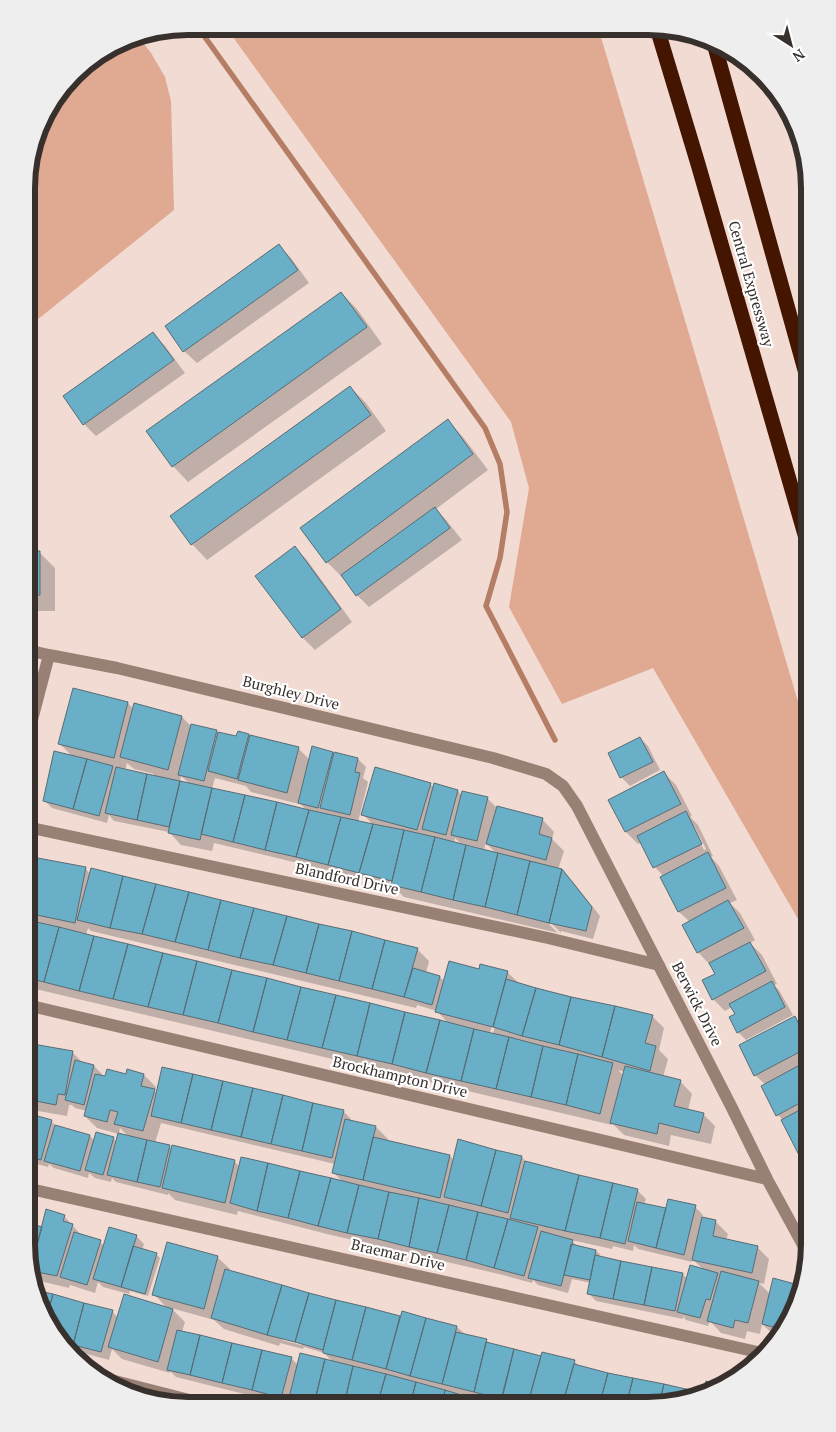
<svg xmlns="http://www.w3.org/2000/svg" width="836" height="1432" font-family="'PT Serif',serif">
  <rect width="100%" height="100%" fill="#f1dbd2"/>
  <path fill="#e0a991" d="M225 26 598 27 810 742 809 938 653 668 562 704 509 607 529 488 511 422Z
    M138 36 151 53 165 77 171 101 174 210 27 328 28 167 43 116 81 67 126 38Z"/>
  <path fill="#0003" fill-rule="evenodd" d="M279 246 291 258 309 283 197 363 184 351Z
    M341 293 357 309 382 344 188 482 173 466Z
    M153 333 165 346 185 373 96 436 84 424Z
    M350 387 366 403 386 431 207 560 192 544Z
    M448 421 463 437 488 470 436 509 447 521 462 540 369 607 357 595 344 577 343 578 327 562Z
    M27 465 28 552H39L55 568V611H27Z
    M295 548 307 560 352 622 315 650 303 638 257 576Z
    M74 689 128 703 134 710 182 717 192 727V725L237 738 249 735 298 748 310 760 332 753 335 755 358 759 366 767 363 778 368 782 358 822 373 825 363 814 430 784 434 788V785L458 791 462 796 488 799 497 808 542 819 554 832 552 839 564 851 558 870H562L574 883 600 916 593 939 561 931V933L549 921H546L558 933 404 897 394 887 392 886 404 836H401L389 885 214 843 212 851 181 845 169 832 114 821 109 815 107 823 52 808 44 800 73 757 60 744ZM127 763 134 769 154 774 153 777 125 771ZM181 776 190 784 180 782ZM215 778 246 786 251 792 299 804V803L307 810 212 789ZM455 838 460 843 484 849 486 843 498 855 454 844Z
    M640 738 648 746 660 770 630 786 622 778 609 754Z
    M664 773 676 785 692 816 690 817 698 825 713 856 711 857 719 866 737 900 730 903 740 913 755 940 750 943 762 955 777 984 774 985 779 990 793 1015 746 1040 738 1032 736 1014 732 1007 725 1011 713 999 717 974 710 965 698 952 684 925 690 922 679 912 661 877 663 876 655 867 642 842 638 844 626 832 610 801ZM692 826H694L706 849 704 850Z
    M27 857 85 868 90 874 417 949 429 961 426 973 440 977 445 982 480 971 507 972 520 984 652 1016 664 1028 659 1050 668 1059 663 1077 680 1081 692 1094 688 1110 703 1114 715 1126 711 1144 671 1135 669 1146 624 1135 613 1124 612 1125 27 987ZM88 928 91 931 416 1008 417 1005 437 1011 449 1024 86 935ZM495 1016H497L493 1034 490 1033ZM618 1070 625 1072 624 1076Z
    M795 1018 807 1030 809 1036V1164L801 1156 783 1120 778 1115 766 1085 755 1075Z
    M27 1044 72 1052 84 1064 94 1066 102 1074V1077L127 1075 128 1071 144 1075 156 1087 155 1091 157 1094 343 1111 351 1119 350 1122 376 1127 388 1139 387 1141 450 1156 454 1161 522 1157 526 1162 638 1191 646 1199 644 1204 667 1209 695 1207 703 1215 702 1219 716 1222 728 1234 726 1240 757 1247 769 1259 764 1284 759 1283 770 1294 774 1280 802 1287 798 1306 779 1337 775 1336 762 1324 760 1334 747 1331 745 1339 721 1333 710 1321 708 1326 686 1320 683 1316V1319L596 1301 588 1293 591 1283 572 1279 568 1293 538 1285 533 1280 532 1283 503 1275 327 1234 238 1211 237 1215 175 1200 168 1193V1195L116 1182 112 1178 111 1182 95 1178 89 1173 88 1178 54 1168 49 1164 48 1167 26 1161V1114L51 1121 57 1127 90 1136 95 1141 113 1138 117 1142 129 1137 120 1128 119 1134 97 1128 85 1116 87 1111 75 1108 72 1105H69L67 1116 32 1110 26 1105ZM161 1123 335 1164 333 1172 344 1183 240 1167 234 1161 172 1149 170 1147 155 1143ZM571 1240 612 1249 613 1246 633 1251 634 1245 638 1249 692 1262V1259L704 1270 688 1279 682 1274 599 1257 600 1254 596 1251 578 1247Z
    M64 1216 83 1237 100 1242 104 1246 136 1236 144 1244 142 1250 156 1254 160 1258 148 1296 130 1291 129 1294 103 1287 98 1282 95 1293 70 1285 69 1288 44 1282 35 1274 32 1273 26 1244 43 1228Z
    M217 1257 230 1269 229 1272 309 1294 400 1317 401 1318 457 1327 466 1335 486 1340 490 1345 542 1357 574 1361 580 1367 690 1391 695 1396 648 1406 504 1405 486 1400 485 1404 489 1405H297L291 1398 289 1405H288L176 1377 170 1371V1373L122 1359 112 1349 109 1360 72 1350 38 1306 112 1311 118 1318 167 1308 154 1294ZM171 1308 214 1320 224 1329 279 1346 280 1343 303 1349 304 1347 324 1353 334 1363 298 1365 291 1358 182 1332 185 1322ZM282 1337 302 1343 301 1345 282 1340Z"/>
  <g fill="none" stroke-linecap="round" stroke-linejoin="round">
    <path stroke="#b67d65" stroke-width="5.5" d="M197 26 485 428 500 464 507 512 500 558 486 606 555 740"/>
  </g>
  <path fill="#69afc8" stroke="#586c74" d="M279 244 298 270 183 352 165 326Z
    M341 292 367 327 172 467 146 431Z
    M153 332 174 360 83 425 63 396Z
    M350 386 371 415 191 545 170 516Z
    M448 419 473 454 326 563 300 528Z
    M435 507 450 528 356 596 341 575Z
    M295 546 341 609 302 638 255 576Z
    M27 551H40V595H27Z
    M73 688 128 702 114 758 58 744Z
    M134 703 182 716 168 770 120 757Z
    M191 724 217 730 204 781 178 775Z
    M238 731 249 734 237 779 208 771 218 732 236 736Z
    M250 735 299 747 287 793 238 780Z
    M640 737 653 762 620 778 608 753Z
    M312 746 333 752 318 808 298 803Z
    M54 751 87 759 73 809 43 801Z
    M334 752 358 758 355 772 360 773 350 815 320 808Z
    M87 759 113 766 99 816 73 809Z
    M116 767 147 774 137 820 105 813Z
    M375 767 431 783 417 830 361 815Z
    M664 771 681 804 625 832 608 800Z
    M147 774 180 781 169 827 137 820Z
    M180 781 212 788 200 840 168 833Z
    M434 783 458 790 446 835 422 829Z
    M212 788 245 795 233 842 201 834Z
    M462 791 488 797 477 841 451 835Z
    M245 795 277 802 265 850 233 842Z
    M277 802 309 810 296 857 265 850Z
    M497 806 543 818 539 834 552 838 546 860 486 844Z
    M309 810 341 817 328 865 296 857Z
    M686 811 702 844 653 868 637 836Z
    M341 817 373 824 359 873 328 865Z
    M373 824 404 830 392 881 359 873Z
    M404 830 435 837 421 892 391 885Z
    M435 837 466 845 453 900 421 892Z
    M466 845 498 853 485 907 453 900Z
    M708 852 726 888 678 912 660 877Z
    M498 853 530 861 517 915 485 907Z
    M27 856 86 867 75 923 27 913Z
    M530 861 562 869 549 923 517 915Z
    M91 868 123 876 110 928 77 920Z
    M562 869 592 907 586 931 549 923Z
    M123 876 156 884 142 934 110 928Z
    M156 884 189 892 175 942 142 934Z
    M189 892 221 900 208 950 175 942Z
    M221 900 254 908 240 958 208 950Z
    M728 900 744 928 697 953 682 925Z
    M254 908 287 916 273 965 240 958Z
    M287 916 319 924 306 973 273 965Z
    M27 920 59 927 44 982 27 978Z
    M319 924 352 931 339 981 306 973Z
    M59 927 94 936 79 991 44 982Z
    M352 931 385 940 372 989 339 981Z
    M94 936 128 944 113 999 79 991Z
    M385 940 418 948 404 997 372 989Z
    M750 942 766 971 712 1000 702 980 715 974 709 963Z
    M128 944 163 953 148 1007 113 999Z
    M163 953 197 961 183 1015 148 1007Z
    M197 961 232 970 218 1023 183 1015Z
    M449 961 479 969 480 964 508 971 493 1027 435 1012Z
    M413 968 440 976 432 1005 404 997Z
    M232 970 267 978 253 1032 218 1023Z
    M267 978 301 987 287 1040 253 1032Z
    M506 979 536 988 522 1036 493 1027Z
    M772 981 785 1007 737 1033 729 1017 735 1014 729 1004Z
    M301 987 336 995 322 1048 287 1040Z
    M536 988 571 997 559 1045 522 1036Z
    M336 995 370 1003 357 1056 322 1048Z
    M571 997 615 1006 602 1057 559 1045Z
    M370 1003 405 1012 392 1064 357 1056Z
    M615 1006 653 1015 645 1043 656 1046 650 1071 602 1057Z
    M405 1012 440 1020 426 1073 392 1064Z
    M795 1016 809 1045V1047L754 1076 739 1045Z
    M440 1020 474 1029 461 1081 426 1073Z
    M474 1029 509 1037 496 1089 461 1081Z
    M509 1037 543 1046 531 1097 496 1089Z
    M27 1043 73 1051 65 1095 58 1094 56 1105 26 1099Z
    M543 1046 578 1054 566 1105 531 1097Z
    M578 1054 613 1063 600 1114 566 1105Z
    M75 1060 94 1065 84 1105 65 1100Z
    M809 1060V1098L776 1116 761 1086Z
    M625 1066 681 1080 674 1106 704 1113 699 1133 659 1123 657 1134 610 1123Z
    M162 1067 193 1074 181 1123 151 1116Z
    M107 1069 126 1074 127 1069 144 1074 141 1086 155 1089 143 1131 114 1124 118 1112 110 1110 107 1122 84 1116 95 1074 105 1076Z
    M193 1074 223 1081 211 1130 181 1123Z
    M223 1081 253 1088 241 1137 211 1130Z
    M253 1088 283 1095 271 1144 241 1137Z
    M283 1095 313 1103 302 1151 271 1144Z
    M313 1103 344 1110 332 1158 302 1151Z
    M809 1105V1152L800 1157 781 1120Z
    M30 1114 52 1120 41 1160 26 1156V1126Z
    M345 1119 376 1126 363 1180 332 1173Z
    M55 1125 90 1135 80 1171 44 1161Z
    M96 1132 114 1137 103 1175 85 1170Z
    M118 1133 147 1140 137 1182 107 1175Z
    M373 1137 450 1155 440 1198 363 1180Z
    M458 1139 496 1150 481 1206 444 1197Z
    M147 1140 170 1145 160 1187 137 1182Z
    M172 1145 235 1160 225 1203 162 1188Z
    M496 1150 522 1156 508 1213 481 1206Z
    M241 1157 268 1163 257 1211 230 1203Z
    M525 1161 579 1175 565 1231 510 1218Z
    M268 1163 300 1171 288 1218 257 1211Z
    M300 1171 331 1178 318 1226 288 1218Z
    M579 1175 613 1183 600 1238 565 1231Z
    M331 1178 359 1185 347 1233 318 1226Z
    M613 1183 638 1189 625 1244 600 1238Z
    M359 1185 389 1192 378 1239 347 1233Z
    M389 1192 419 1198 409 1247 378 1239Z
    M419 1198 449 1205 437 1253 409 1247Z
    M668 1199 696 1205 684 1255 656 1248Z
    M637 1202 666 1208 656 1248 628 1241Z
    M449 1205 478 1212 466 1260 437 1253Z
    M46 1209 65 1215 63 1221 73 1224 57 1276 32 1271 31 1268Z
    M478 1212 508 1219 494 1268 466 1260Z
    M702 1217 716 1220 713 1236 758 1246 752 1273 692 1260Z
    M508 1219 538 1227 524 1276 494 1268Z
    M26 1222 42 1227 31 1268 26 1244Z
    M109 1227 137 1235 121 1287 93 1279Z
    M541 1231 573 1240 561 1286 528 1278Z
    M74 1232 101 1240 87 1285 60 1277Z
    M167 1242 218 1256 204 1309 152 1295Z
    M571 1244 596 1250 590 1280 564 1275Z
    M133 1246 157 1253 145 1294 121 1287Z
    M595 1255 621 1261 613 1299 587 1294Z
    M621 1261 652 1267 644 1305 613 1299Z
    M690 1265 718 1273 710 1300 706 1299 700 1318 677 1312Z
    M652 1267 683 1273 675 1311 644 1305Z
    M225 1269 282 1285 267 1335 211 1318Z
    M721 1271 759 1281 748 1323 735 1320 733 1328 707 1321Z
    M773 1278 802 1286 798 1306 784 1330 762 1324Z
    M282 1285 309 1293 295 1342 267 1335Z
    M35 1290 53 1294 47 1316 38 1306Z
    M309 1293 336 1300 323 1350 295 1342Z
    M53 1294 84 1303 73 1345 68 1344 47 1316Z
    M124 1294 173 1309 158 1362 108 1347Z
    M336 1300 366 1307 352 1360 323 1353V1350Z
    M84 1303 113 1310 101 1352 73 1345Z
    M366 1307 400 1316 386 1369 352 1360Z
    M402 1311 426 1318 410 1376 386 1369Z
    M426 1318 457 1326 442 1384 410 1376Z
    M177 1330 200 1335 190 1375 167 1370Z
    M456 1332 487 1339 474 1392 442 1384Z
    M200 1335 232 1343 222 1383 190 1375Z
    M486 1342 514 1349 502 1399 474 1392Z
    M232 1343 262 1350 252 1390 222 1383Z
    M514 1349 541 1356 528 1403 502 1396Z
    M262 1350 292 1357 281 1398 252 1390Z
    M542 1352 575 1360 562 1406 537 1405 528 1403Z
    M300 1353 325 1359 314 1404 289 1398Z
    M325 1359 353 1366 344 1405H319L314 1404Z
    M574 1364 608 1373 599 1406H562Z
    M353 1366 386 1374 377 1405H344Z
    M608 1373 633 1378 626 1406H599Z
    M386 1374 416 1382 410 1405H377Z
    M633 1378 664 1384 659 1404 648 1406H626Z
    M706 1381 720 1386 710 1394 701 1395Z
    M416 1382 445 1390 442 1405H410Z
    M664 1384 690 1390 689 1398 659 1404Z
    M445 1390 474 1399 472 1405H442Z
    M474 1399 493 1405H472Z
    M504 1401 522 1405H503Z"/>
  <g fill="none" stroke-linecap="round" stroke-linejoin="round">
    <path stroke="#998075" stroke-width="12" d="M27 650 49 655 117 668 493 758 546 774 563 786 577 806 731 1106 767 1179 809 1256
      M27 739 49 655
      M27 827 548 938 659 965
      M27 1005 767 1179
      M26 1188 762 1353
      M107 1379 209 1405"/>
    <path stroke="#441500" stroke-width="15" d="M657 28 698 164 810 552
      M715 47 810 388"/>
  </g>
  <g text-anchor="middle" stroke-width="4.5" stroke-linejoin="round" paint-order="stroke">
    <g font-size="15" fill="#38302c" stroke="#fff">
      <text transform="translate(751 284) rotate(74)" y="5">Central Expressway</text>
      <text transform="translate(291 693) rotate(14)" y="5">Burghley Drive</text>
      <text transform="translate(347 879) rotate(12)" y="5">Blandford Drive</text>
      <text transform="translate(697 1004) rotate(63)" y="5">Berwick Drive</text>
      <text transform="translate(400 1077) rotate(13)" y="5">Brockhampton Drive</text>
      <text transform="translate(398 1255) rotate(13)" y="5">Braemar Drive</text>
    </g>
  </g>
  <path d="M0 0H836V1432H0ZM188 35H648A153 153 0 0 1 801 188V1244A153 153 0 0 1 648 1397H188A153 153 0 0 1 35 1244V188A153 153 0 0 1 188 35Z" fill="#efeeee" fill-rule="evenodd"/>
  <path fill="none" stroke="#38302c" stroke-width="6" d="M188 35H648A153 153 0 0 1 801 188V1244A153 153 0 0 1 648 1397H188A153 153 0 0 1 35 1244V188A153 153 0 0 1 188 35Z"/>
  <g transform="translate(791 45) rotate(144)" stroke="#ffffff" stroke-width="4" paint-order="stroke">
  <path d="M0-4L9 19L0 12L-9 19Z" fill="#38302c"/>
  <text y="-8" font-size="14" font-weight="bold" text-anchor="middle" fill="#38302c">N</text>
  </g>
</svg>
